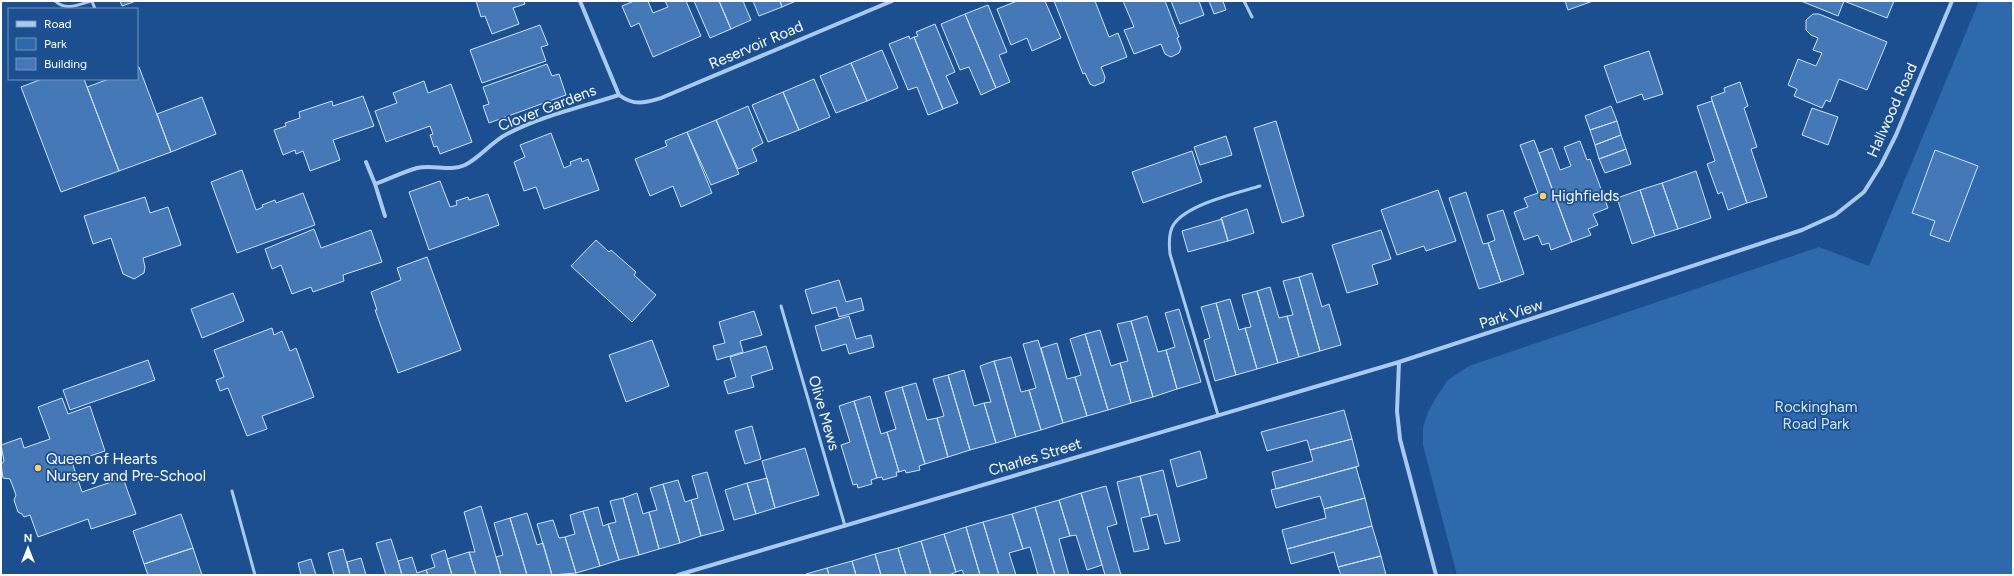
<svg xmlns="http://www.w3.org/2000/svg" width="2014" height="576" font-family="Figtree,sans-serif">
  <rect width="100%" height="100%" fill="#1b4f8f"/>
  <path fill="#2e69ad" d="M1979 1H2013V575H1457L1423 445V427L1428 412 1437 396 1448 380 1469 366 1819 247 1869 266Z"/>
  <path fill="#4478b7" stroke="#cfe3fa" d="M120 1H136L122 6Z
    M476 1H524L525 4 513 8 519 24 492 34 485 16 481 17Z
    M634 1H648L653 13 668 7 665 1H686L701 36 653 57 639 23 631 27 622 6Z
    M694 1H719L731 29 710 38Z
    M719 1H743L751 20 731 29Z
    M753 1H780L782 7 759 16Z
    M780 1H796L782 7Z
    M1017 1H1045L1061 38 1032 51 1027 38 1011 45 997 9Z
    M1054 1H1095L1109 37 1118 33 1127 57 1101 67 1105 77 1104 82 1094 86 1090 84 1085 73 1083 74Z
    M1123 1H1165L1179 37 1177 38 1181 48 1179 53 1171 57 1165 54 1161 44 1134 54 1124 30 1134 27Z
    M1171 1H1199L1204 15 1180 24Z
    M1209 1H1223L1226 10 1214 14Z
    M1565 1H1593L1568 10Z
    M1801 1H1894L1887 18 1844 1 1838 16Z
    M988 5 1007 52 999 55 1010 82 996 88 965 14Z
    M965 14 996 88 981 95 969 67 960 70 941 24Z
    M1813 14H1819L1887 42 1867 90 1839 79 1830 102 1826 100 1822 108 1794 96 1797 89 1788 85 1798 59 1816 66 1822 53 1813 50 1818 38 1811 35 1806 30V20Z
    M935 24 955 72 946 76 958 103 943 109 914 37 918 36 916 32Z
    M540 25 548 45 541 47 546 61 482 83 470 50Z
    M909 36 910 39 914 37 943 109 928 115 917 87 908 90 889 44Z
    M882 50 898 88 867 101 851 63Z
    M1649 51 1663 94 1644 100 1642 94 1617 103 1604 66Z
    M851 63 867 101 836 113 820 76Z
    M547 64 552 76 559 74 566 95 489 123 483 106 489 104 483 87Z
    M139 67 171 152 119 171 87 87 109 79H137V68Z
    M42 79H84L119 171 61 192 21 87Z
    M814 79 830 117 799 130 783 92Z
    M424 81 428 93 451 84 472 142 440 154 437 146 434 147 430 135 433 134 430 126 386 142 375 111 397 103 393 93Z
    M1740 82 1748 106 1744 108 1757 147 1751 149 1767 197 1747 203 1711 97 1725 92 1724 88Z
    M783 92 799 130 768 142 752 105Z
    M363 96 374 126 333 140 340 160 310 171 303 151 296 154 295 150 283 155 274 130 286 126 285 123 300 118 299 112 332 101 333 106Z
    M202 97 216 134 171 152 157 114Z
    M1712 101 1747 203 1728 210 1722 192 1718 194 1707 164 1715 161 1697 106Z
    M748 106 763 143 752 149 757 161 738 169 716 120Z
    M1611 106 1617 121 1590 130 1585 116Z
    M1812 108 1838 117 1828 145 1802 135Z
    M716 120 739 174 711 185 687 132Z
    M1276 121 1304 216 1282 223 1254 128Z
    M1617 121 1621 135 1595 145 1590 130Z
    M687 132 712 193 681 207 673 186 650 196 635 159 667 146 665 141Z
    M551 133 564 168 571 165 570 162 581 158 582 162 588 159 599 190 544 209 536 187 524 191 514 162 525 157 520 145Z
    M1621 135 1626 149 1599 159 1595 145Z
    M1226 136 1232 155 1200 165 1194 147Z
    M1534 140 1572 242 1551 250 1549 243 1542 245 1538 235 1524 240 1514 212 1528 207 1524 198 1538 193 1520 145Z
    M1580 141 1587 160 1590 159 1608 208 1593 214 1598 225 1588 229 1591 235 1572 242 1539 153 1552 148 1560 170 1571 166 1564 147Z
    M1626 149 1631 164 1605 173 1599 159Z
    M1935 150 1978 166 1949 242 1930 235 1935 221 1912 213Z
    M1192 151 1202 182 1143 203 1132 172Z
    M242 170 256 210 263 207 262 205 275 200 276 203 303 193 315 225 237 253 211 182Z
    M1696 171 1711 218 1678 229 1662 183Z
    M440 181 450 207 457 205 456 201 468 197 469 200 488 194 499 225 429 250 409 192Z
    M1662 183 1678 229 1655 236 1640 190Z
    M1438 190 1456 241 1426 251 1424 246 1397 255 1381 210Z
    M1640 190 1655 236 1632 244 1617 198Z
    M1466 192 1483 244 1488 243 1501 282 1479 289 1449 198Z
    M145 197 150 213 168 207 181 245 143 258 145 267 144 273 134 279 123 274 111 238 93 244 84 216Z
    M1247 209 1254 233 1228 241 1221 218Z
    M1503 210 1524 274 1501 282 1488 243 1495 240 1487 215Z
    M1222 219 1228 241 1188 252 1182 231Z
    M314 229 321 248 371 230 382 262 343 275 344 281 313 292 311 287 292 294 281 265 272 269 265 249Z
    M1381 230 1391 259 1372 265 1378 284 1347 293 1332 245Z
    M596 240 609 252 611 250 636 272 634 275 656 295 632 322 571 266Z
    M427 257 461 350 398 373 375 310H377L371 292 401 280 397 268Z
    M1312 273 1322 307 1329 304 1341 345 1320 351 1299 277Z
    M1299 277 1320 351 1299 357 1287 316 1293 315 1283 281Z
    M839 280 846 302 861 298 864 310 839 317 836 307 812 314 805 290Z
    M1270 287 1279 318 1287 316 1299 357 1278 363 1257 291Z
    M1257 291 1278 363 1257 369 1245 328 1251 327 1242 295Z
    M233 293 244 321 202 338 191 309Z
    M1230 299 1239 330 1245 328 1257 369 1236 375 1216 303Z
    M1216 303 1236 375 1215 381 1204 340 1210 338 1201 307Z
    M1179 309 1201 382 1177 389 1166 350 1175 347 1165 313Z
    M754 311 762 335 740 341 743 352 717 360 713 346 725 343 719 322Z
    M849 316 856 339 871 335 874 347 849 354 846 344 822 351 815 326Z
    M1147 316 1158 352 1166 350 1177 389 1153 397 1131 321Z
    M1131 321 1153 397 1131 403 1120 363 1128 361 1117 324Z
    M272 328 274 335 282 331 290 351 296 348 314 397 262 416 267 429 247 436 228 388 220 391 216 380 224 377 214 350Z
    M1100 330 1111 366 1120 363 1131 403 1108 410 1085 334Z
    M1085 334 1108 410 1087 416 1075 377 1081 375 1070 339Z
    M652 340 669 386 626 402 609 355Z
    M1038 340 1063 423 1041 430 1029 390 1036 388 1023 344Z
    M1057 343 1067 379 1075 377 1087 416 1063 423 1041 348Z
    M766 346 773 369 751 376 754 387 728 394 724 381 736 377 730 357Z
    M1011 357 1021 392 1029 390 1041 430 1016 437 994 361Z
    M148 360 155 380 70 410 63 390Z
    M994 361 1016 437 996 443 984 403 991 402 980 366Z
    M964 370 974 406 984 403 996 443 970 450 948 375Z
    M948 375 970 450 948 457 937 418 944 416 933 379Z
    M916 383 927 420 937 418 948 457 925 464 902 387Z
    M902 387 925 464 919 466 920 470 906 473 905 470 899 472 887 432 896 429 885 392Z
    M870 396 881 434 887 432 899 472H896L897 476 883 480 882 477 877 478 854 401Z
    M62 398 68 414 90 406 105 451 72 462 82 492 123 478 136 514 91 529 88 519 38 537 30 515 24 517 22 514 18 512 14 500 16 495 10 479 3 478 1 465 4 461 1 445 21 438 24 448 50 439 38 407Z
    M854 401 877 478 871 480 872 484 858 488 857 484 853 485 841 445 850 442 839 406Z
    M1344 410 1352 439 1310 450 1307 440 1267 451 1261 432Z
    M752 426 761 459 745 464 735 431Z
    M1352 439 1359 466 1276 489 1272 472 1313 461 1310 450Z
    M805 448 819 495 775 508 762 461Z
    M1200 451 1207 478 1177 487 1170 460Z
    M1356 467 1365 498 1324 509 1320 496 1276 508 1271 490Z
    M1163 470 1180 541 1165 544 1157 514 1150 516 1140 476Z
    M707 472 724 530 701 536 691 500 698 498 692 476Z
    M1140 476 1150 516 1141 518 1149 549 1134 552 1117 482Z
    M767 478 775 508 756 514 747 483Z
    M678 480 685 502 691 500 701 536 680 543 663 484Z
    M747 483 756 514 734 520 725 490Z
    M663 484 680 543 659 549 649 512 657 510 650 488Z
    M1106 486 1117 524 1107 527 1121 575H1105L1081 493Z
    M637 493 643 514 649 512 659 549 639 555 623 498Z
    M1081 493 1102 565 1087 570 1076 535 1070 536 1059 500Z
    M623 498 639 555 619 560 608 524 616 522 610 501Z
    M1365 498 1372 526 1287 549 1282 530 1326 518 1324 509Z
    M1059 500 1070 536 1059 539 1069 575H1055L1035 507Z
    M481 506 496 557 501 575H476L469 552H475L464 512Z
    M598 507 603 526 608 524 619 560 600 566 583 511Z
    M1035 507 1055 575H1038L1030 547 1023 549 1012 514Z
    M583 511 600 566 576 573 565 537 575 534 570 515Z
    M527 513 537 545 543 543 552 575H527L510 518Z
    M181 514 193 548 144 564 133 531Z
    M1012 514 1023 549 1009 553 1016 575H999L983 522Z
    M510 518 527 575H501L496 557 503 555 494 523Z
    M553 520 559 538 565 537 576 573 552 575 537 524Z
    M983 522 999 575H980L966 527Z
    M1372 526 1381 556 1338 567 1334 552 1291 564 1287 549Z
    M966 527 980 575H964L962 570 956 572 944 534Z
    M944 534 956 572 949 575H931L921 541Z
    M391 539 398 561 402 575H386L376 543Z
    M921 541 931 575H906L898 548Z
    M193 548 202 575H148L144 564Z
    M898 548 906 575H881L875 554Z
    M343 549 350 575H334L328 553Z
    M445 550 452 575H428L426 570 435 567 431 555Z
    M469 552 476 575H452L447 559Z
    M875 554 881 575H856L852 561Z
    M1381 556 1386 575H1341L1338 567Z
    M412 557 417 573 426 570 428 575H402L398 561Z
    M361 558 366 575H350L347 562Z
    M311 559 316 575H301L298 563Z
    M852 561 856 575H829L827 568Z
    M827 568 829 575H806V574Z"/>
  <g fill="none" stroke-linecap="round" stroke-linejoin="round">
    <path stroke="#a9c9ee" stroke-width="3" d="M55 1C66 11 78 5 91 1
      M92 1 95 9
      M1244 1 1252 17
      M781 306 845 526
      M1218 415 1170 254C1169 245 1168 232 1174 224 1188 204 1237 193 1260 186
      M232 491 255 575"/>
    <path stroke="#a9c9ee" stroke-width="4" d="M580 1 619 95C634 106 644 103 661 98L892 1
      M366 162 375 184
      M385 216 375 184C389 179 403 172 417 168 433 164 450 172 465 165 481 157 491 142 507 134 541 116 582 107 619 95
      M1399 362 1397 411 1400 439 1436 575
      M678 575 1399 362 1802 230 1835 215 1864 192 1881 165 1896 135 1952 1"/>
  </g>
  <g fill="#ffd166" stroke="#1b4f8f" stroke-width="1.5">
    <circle cx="1543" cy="196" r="4"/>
    <circle cx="38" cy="468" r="4"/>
  </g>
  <g text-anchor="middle" stroke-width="3.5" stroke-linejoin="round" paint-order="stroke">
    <g font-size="15" fill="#fff" stroke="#1b4f8f">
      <text transform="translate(756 45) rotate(-23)" y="5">Reservoir Road</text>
      <text transform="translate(547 108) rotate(-21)" y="5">Clover Gardens</text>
      <text transform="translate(1892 110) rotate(-66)" y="5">Hallwood Road</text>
      <text transform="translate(1511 314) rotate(-18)" y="5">Park View</text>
      <text transform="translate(824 413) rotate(74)" y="5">Olive Mews</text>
      <text transform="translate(1035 457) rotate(-17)" y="5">Charles Street</text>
    </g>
    <g font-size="15" fill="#fff" stroke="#1b4f8f" text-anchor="start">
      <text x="1551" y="201">Highfields</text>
      <text x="46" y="464">Queen of Hearts<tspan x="46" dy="17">Nursery and Pre-School</tspan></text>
    </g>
    <g font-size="15" fill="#cfe3fa" stroke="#1b4f8f">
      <text x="1816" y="412">Rockingham<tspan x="1816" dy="17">Road Park</tspan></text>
    </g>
  </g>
  <rect width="2014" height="576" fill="none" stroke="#ffffff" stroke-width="4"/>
  <rect x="8" y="8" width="130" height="72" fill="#1b4f8f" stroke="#7695bc"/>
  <rect x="16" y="21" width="20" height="6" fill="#a9c9ee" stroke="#7695bc"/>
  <text x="44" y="28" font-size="12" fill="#ffffff">Road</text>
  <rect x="16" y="38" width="20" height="12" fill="#2e69ad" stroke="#7695bc"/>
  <text x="44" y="48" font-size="12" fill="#ffffff">Park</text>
  <rect x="16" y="58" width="20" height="12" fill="#4478b7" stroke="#7695bc"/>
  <text x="44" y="68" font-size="12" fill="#ffffff">Building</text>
  <g transform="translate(28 548)" stroke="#1b4f8f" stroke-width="3" paint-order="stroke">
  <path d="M0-3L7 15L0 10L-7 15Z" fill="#ffffff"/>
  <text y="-6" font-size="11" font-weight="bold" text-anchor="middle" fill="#ffffff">N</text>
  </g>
</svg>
